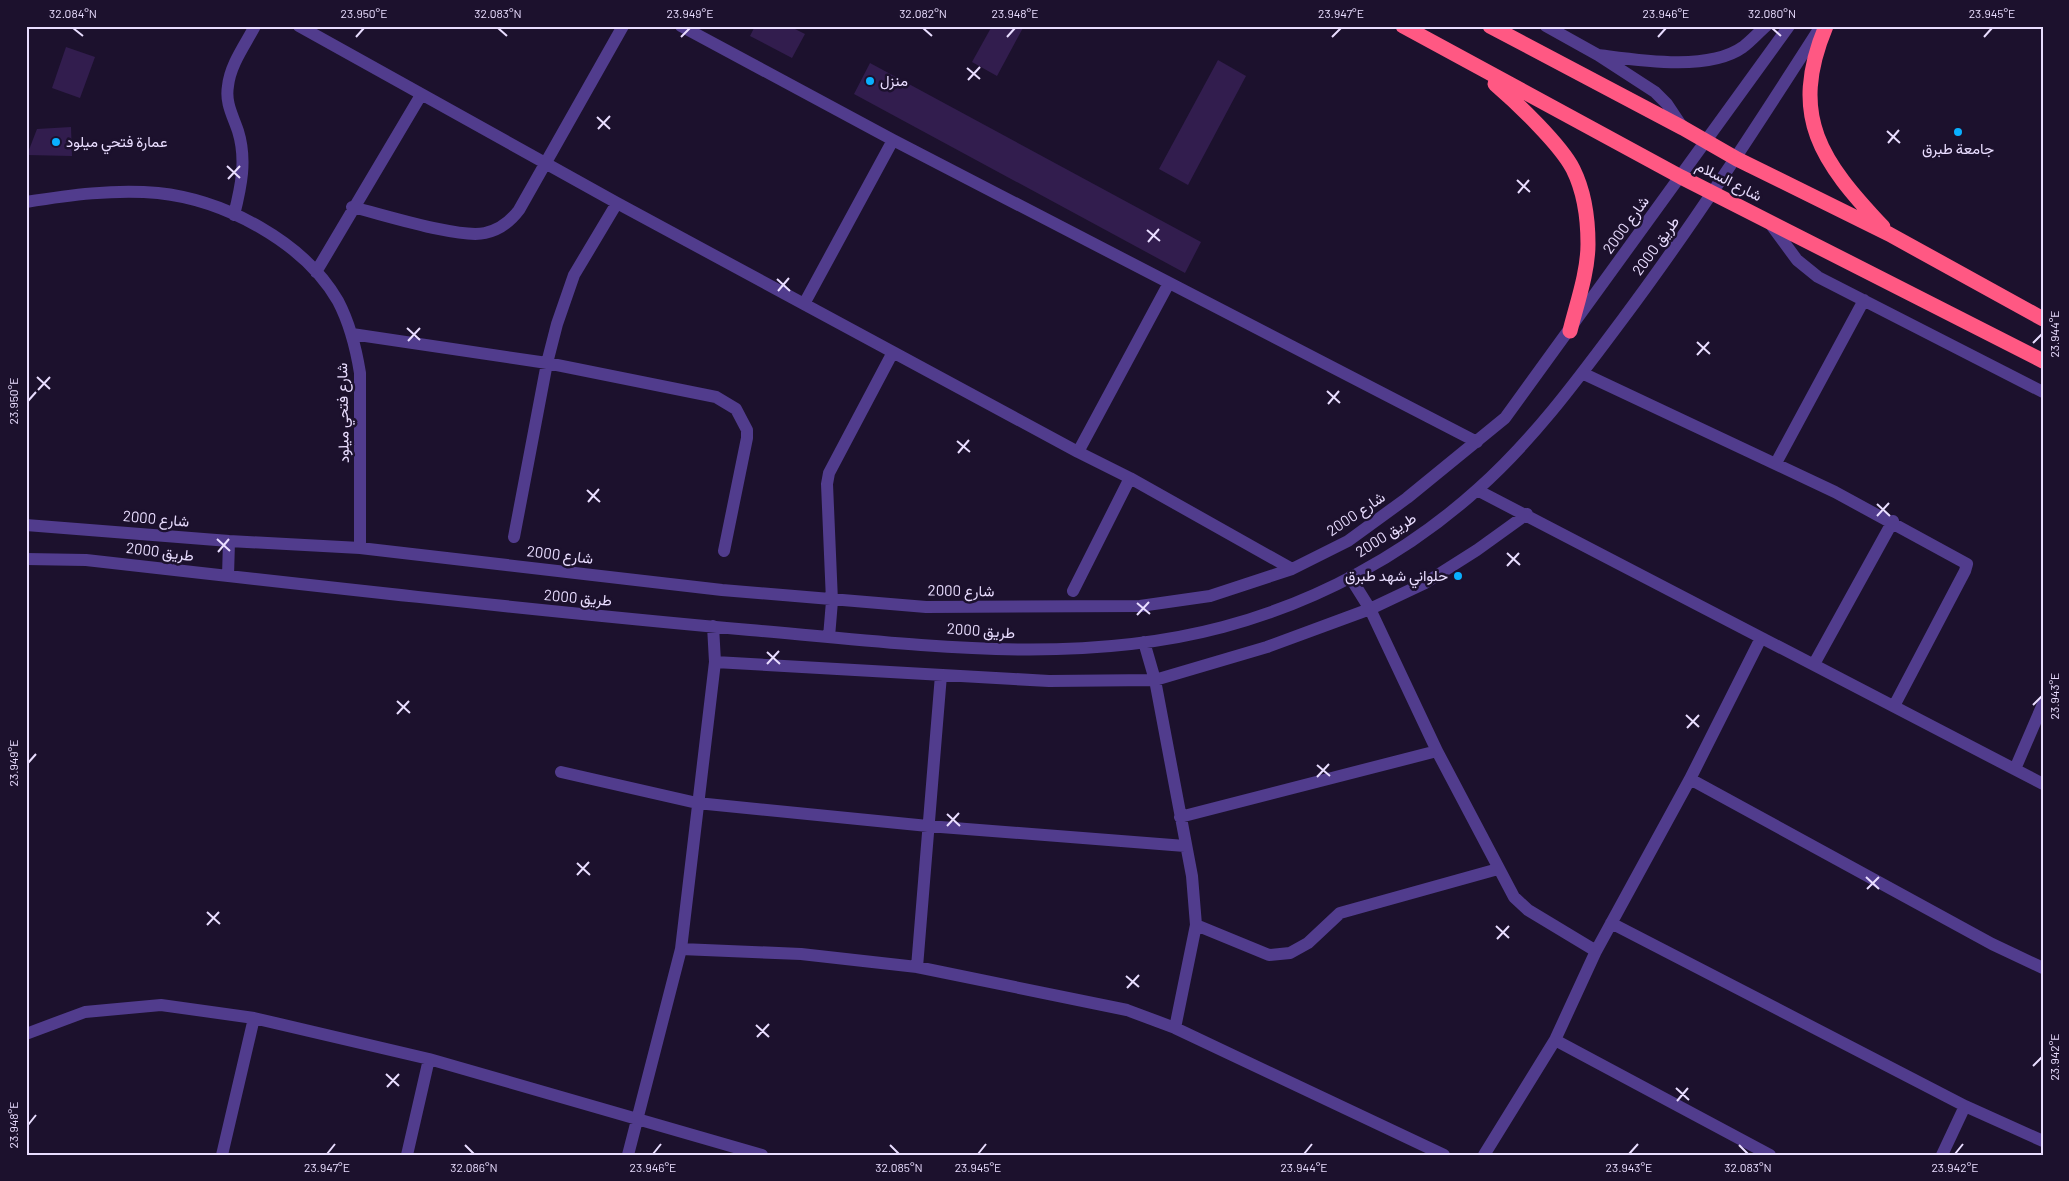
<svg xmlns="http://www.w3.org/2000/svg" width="2069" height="1181" font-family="Barlow,Vazirmatn,sans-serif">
  <rect width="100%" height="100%" fill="#1c112d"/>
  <path fill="#321d4e" d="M755 26H789L805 34 792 58 750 36Z
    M992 26H1024L997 76 972 62Z
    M66 47 95 57 80 98 52 88Z
    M1218 60 1246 76 1188 185 1159 169Z
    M870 63 1201 242 1185 273 854 94Z
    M71 127 72 156 27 155 37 129Z"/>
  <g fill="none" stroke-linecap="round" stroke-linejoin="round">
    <path stroke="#513c8d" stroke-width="12" d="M299 26 617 203 1078 452 1130 478 1292 569
      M681 26 893 140 1477 442
      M1546 26 1598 55 1655 92 1667 104 1683 128
      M1598 55C1637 60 1708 72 1743 47 1751 41 1758 33 1766 26
      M26 202C70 195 114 189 158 193 225 200 304 242 338 301 350 324 356 348 360 373V548
      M352 207C382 214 459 239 485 233 499 230 510 222 519 210L623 26
      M234 215C241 187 247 160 238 131 233 116 225 103 228 86 230 65 245 45 255 26
      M1769 222 1797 260 1818 277 2043 392
      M316 272 421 95
      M804 304 893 140
      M352 334 547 363 716 397 736 409 747 430V438L724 551
      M1582 373 1835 492 1967 564 1965 571 1894 706
      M1078 452 1169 283
      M1776 463 1864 300
      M1477 490 2043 784
      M26 525 229 541 360 548 722 590 926 607 1140 606 1210 596 1292 569 1348 541 1407 498 1505 418 1789 26
      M514 537 547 363 557 324 574 275 617 203
      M26 559 86 560C307 585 528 610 750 630 906 643 1069 668 1223 627 1317 602 1406 554 1478 489 1534 439 1578 379 1622 320 1693 225 1757 126 1821 26
      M228 576 229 541
      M1350 577 1370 609 1437 751 1514 897 1528 910 1596 951
      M1073 591 1130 478
      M829 637 832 601 827 484 829 473 893 352
      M1144 642 1155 680 1192 876 1196 925 1175 1028 1444 1155
      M715 662 1049 681 1155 680 1267 647 1370 609 1425 583 1477 550 1527 514
      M1814 664 1893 521
      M2015 769 2043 704
      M561 772 697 803 928 826 1185 846
      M1690 779 1992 944 2043 968
      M1180 817 1437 751
      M1611 923 1965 1106 2043 1141
      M1196 925 1269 955 1290 953 1308 943 1340 913 1498 869
      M681 949 801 954 917 967 1127 1010 1175 1028
      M917 967 941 675
      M26 1034 85 1012 161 1005 254 1018 429 1059 762 1155
      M1555 1040 1770 1155
      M222 1155 254 1018
      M407 1155 429 1059
      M628 1155 681 949 715 662 713 626
      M1484 1155 1555 1040 1596 951 1690 779 1761 638
      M1942 1155 1965 1106"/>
    <path stroke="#ff5883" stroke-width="15" d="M1403 26 1681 177 2043 361
      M1490 26 1683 128 1737 159 1889 234 2043 319
      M1826 26C1788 117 1822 162 1883 227
      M1495 84C1516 102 1561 145 1573 169 1584 191 1588 220 1588 244 1588 272 1577 303 1570 331"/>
  </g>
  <path fill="none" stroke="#e9ddff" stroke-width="2" d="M73 28 83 36M498 28 507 36M923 28 932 36M1772 28 1781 36M356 37 364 28M681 37 690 28M1007 37 1015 28M1332 37 1341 28M1658 37 1666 28M1984 37 1992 28M967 68 980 79M968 80 980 67M597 117 610 129M598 129 610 116M1887 131 1900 143M1888 143 1899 130M227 166 240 178M228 179 240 166M1517 180 1530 192M1518 193 1529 180M1147 230 1160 241M1148 242 1159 229M777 279 790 291M778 291 789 278M407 328 420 340M408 341 420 328M1697 342 1710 354M2033 343 2042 334M1697 355 1709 342M37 377 50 389M38 390 50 377M1327 391 1340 403M28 401 36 392M1328 404 1339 391M957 441 970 452M958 453 969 440M587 490 600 502M588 502 599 489M1877 504 1890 516M1877 516 1889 503M217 539 230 551M218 552 229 539M1507 553 1520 565M1507 566 1519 553M1137 603 1150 614M1137 615 1149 602M767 652 780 664M767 664 779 651M397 701 410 713M2033 705 2042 696M397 714 409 701M1686 715 1699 727M1687 728 1699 715M28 763 36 754M1317 765 1330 776M1317 777 1329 764M947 814 960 826M947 826 959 813M577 863 590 875M577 875 589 862M1866 877 1879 889M1867 889 1879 877M207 912 220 924M207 925 219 912M1496 926 1509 938M1497 939 1509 926M1126 976 1139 987M1127 988 1139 975M756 1025 769 1037M757 1037 769 1024M2033 1066 2042 1057M386 1074 399 1086M387 1087 399 1074M1676 1088 1689 1100M1677 1101 1688 1088M28 1125 36 1115M465 1145 474 1154M890 1145 899 1154M1739 1145 1748 1154M327 1154 335 1144M653 1154 661 1144M978 1154 986 1144M1304 1154 1312 1144M1629 1154 1638 1144M1955 1154 1963 1144"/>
  <g fill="#09b0ff" stroke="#1c112d" stroke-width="2">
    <circle cx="870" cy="81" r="5"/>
    <circle cx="1958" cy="132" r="5"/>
    <circle cx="56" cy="142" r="5"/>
    <circle cx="1458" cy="576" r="5"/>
  </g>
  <g text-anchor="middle" stroke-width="5" stroke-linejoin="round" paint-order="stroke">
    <g font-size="15" fill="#e9ddff" stroke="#1c112d" text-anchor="start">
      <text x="880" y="86">منزل</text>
      <text x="66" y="147">عمارة فتحي ميلود</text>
      <text x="1958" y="154" text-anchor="middle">جامعة طبرق</text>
      <text x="1448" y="581" text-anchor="end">حلواني شهد طبرق</text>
    </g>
    <g font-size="15" fill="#e9ddff" stroke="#1c112d">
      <text transform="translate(1729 181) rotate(27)" y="5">شارع السلام</text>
      <text transform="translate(1626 225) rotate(-54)" y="5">شارع 2000</text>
      <text transform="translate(1656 246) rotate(-54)" y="5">طريق 2000</text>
      <text transform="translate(343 413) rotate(-91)" y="5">شارع فتحي ميلود</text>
      <text transform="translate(1356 514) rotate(-34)" y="5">شارع 2000</text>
      <text transform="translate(156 519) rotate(5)" y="5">شارع 2000</text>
      <text transform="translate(1386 535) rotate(-33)" y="5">طريق 2000</text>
      <text transform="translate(160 552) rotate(7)" y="5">طريق 2000</text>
      <text transform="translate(560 555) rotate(7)" y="5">شارع 2000</text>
      <text transform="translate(961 591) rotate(1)" y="5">شارع 2000</text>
      <text transform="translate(578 598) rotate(5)" y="5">طريق 2000</text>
      <text transform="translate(981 631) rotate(4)" y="5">طريق 2000</text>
    </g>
  </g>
  <rect width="2069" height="1181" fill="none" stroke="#1c112d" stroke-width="55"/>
  <rect x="28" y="28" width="2014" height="1126" fill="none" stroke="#e9ddff" stroke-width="2"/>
  <g font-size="12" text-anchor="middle" fill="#e9ddff">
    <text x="73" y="18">32.084°N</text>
    <text x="364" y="18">23.950°E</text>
    <text x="498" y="18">32.083°N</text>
    <text x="690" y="18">23.949°E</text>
    <text x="923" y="18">32.082°N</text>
    <text x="1015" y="18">23.948°E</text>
    <text x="1341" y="18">23.947°E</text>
    <text x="1666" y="18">23.946°E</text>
    <text x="1772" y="18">32.080°N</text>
    <text x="1992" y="18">23.945°E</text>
    <text transform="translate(2055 334) rotate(-90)" y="4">23.944°E</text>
    <text transform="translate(14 401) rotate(-90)" y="4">23.950°E</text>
    <text transform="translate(2055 696) rotate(-90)" y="4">23.943°E</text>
    <text transform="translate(14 763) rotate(-90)" y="4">23.949°E</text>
    <text transform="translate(2055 1057) rotate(-90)" y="4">23.942°E</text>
    <text transform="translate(14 1125) rotate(-90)" y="4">23.948°E</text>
    <text x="327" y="1172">23.947°E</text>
    <text x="474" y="1172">32.086°N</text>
    <text x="653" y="1172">23.946°E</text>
    <text x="899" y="1172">32.085°N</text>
    <text x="978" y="1172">23.945°E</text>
    <text x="1304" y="1172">23.944°E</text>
    <text x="1629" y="1172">23.943°E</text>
    <text x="1748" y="1172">32.083°N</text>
    <text x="1955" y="1172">23.942°E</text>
  </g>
</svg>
